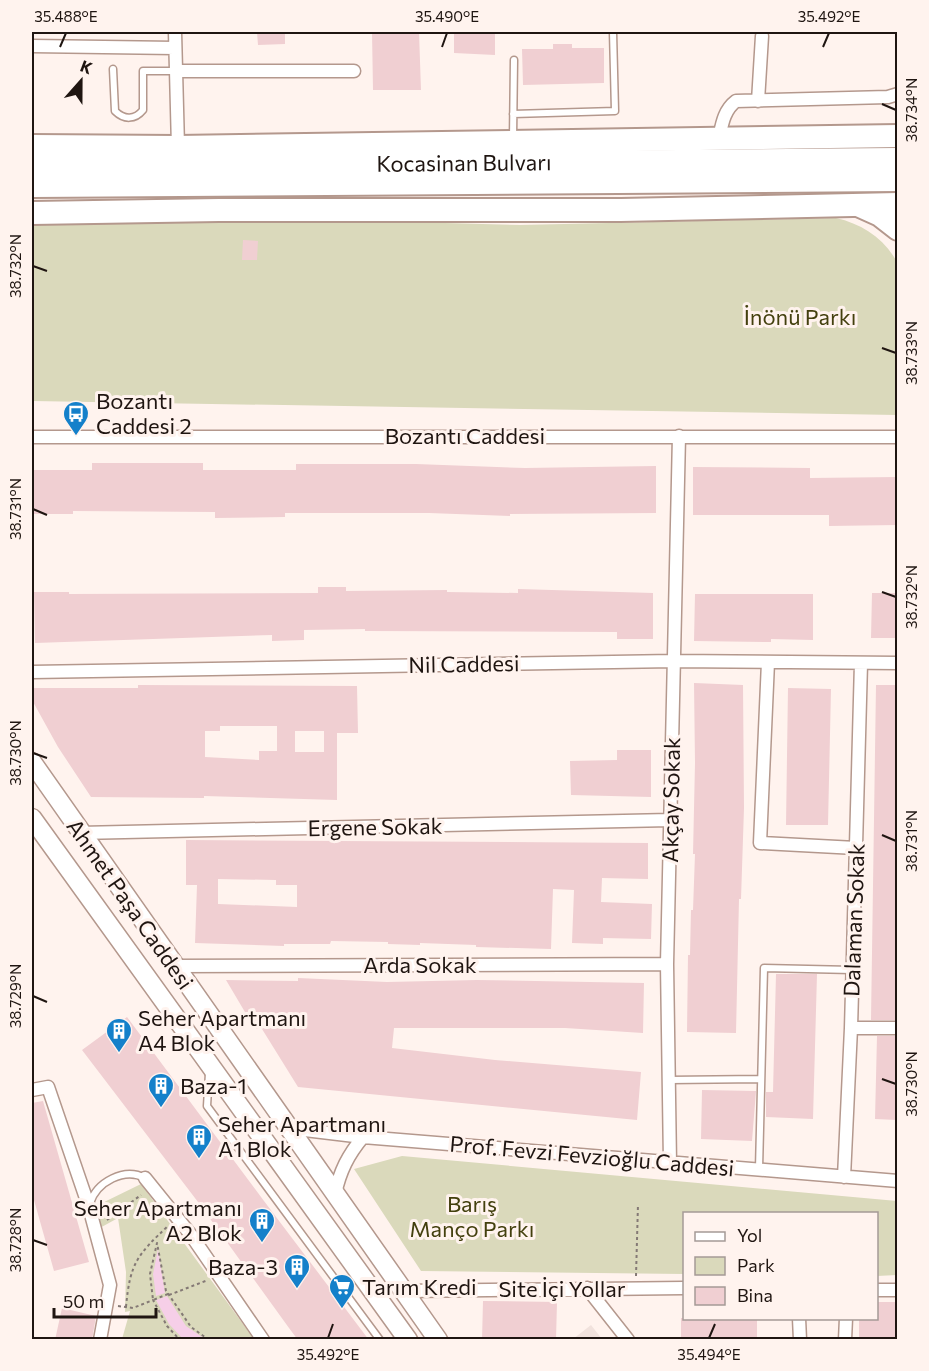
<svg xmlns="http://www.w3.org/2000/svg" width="929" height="1371" font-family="Commissioner,sans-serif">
  <rect width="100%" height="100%" fill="#fff3ee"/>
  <path fill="#f1e2dd" d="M591 1325 602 1339H573Z"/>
  <path fill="#dad9bb" d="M836 218C862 224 884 238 897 262V415L32 401V220H334L520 225Z
    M402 1156 897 1201V1275L877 1276 876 1214H684V1274L421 1271 354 1169Z
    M141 1184 254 1339H122L130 1311 125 1312 126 1272 118 1218 98 1229 94 1207Z"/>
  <path fill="#f6cfe8" d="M158 1249 165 1293 156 1296 153 1274Z
    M167 1296 186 1326 205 1339H183L169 1324 156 1300Z"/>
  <path fill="#f0cfd2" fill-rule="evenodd" d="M257 32H285V44L258 45Z
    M372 32H419L421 90H373Z
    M454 32H495V55L454 53Z
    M553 44H572V48H604V83L523 85 522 49H553Z
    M243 240 258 241 257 260H242Z
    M92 463H203V470H296V464H416L525 468 656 466V513L510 514V516L429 513H285V517L215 518V512L73 511V514H32V470H92Z
    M693 467 810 468V478L897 477V525L829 526V515H693Z
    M318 587H346V591L447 590V592L518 593V589L653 593V639H617V632L365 631V629L304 630V640L272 641V635L35 643 34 592H69V594L318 593Z
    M872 593H897V638H871Z
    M695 594H813V640L771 639V642L694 641Z
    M694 683 743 685 744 808 741 899H739L736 1033 687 1032 688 955H690L691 910H693L695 854H693L695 763Z
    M138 685 357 686 358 733H337V800L204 796V798L91 797 58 747 32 700V688H138ZM220 726H277V751H259V760L205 757V731H220ZM295 731H324V752H295Z
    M876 685H897V1020H871Z
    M788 688 831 689 828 825H786Z
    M617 750H651V797L571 795 570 761 617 760Z
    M186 840 648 843V879L602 878 601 902 652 904 651 939 603 938V944L572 943 574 890 553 889 551 949 476 947V945L420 943V945L388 944V942L331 941 330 944H284V946L195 943 197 885H186ZM218 879 276 880V885H297V907L218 904Z
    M776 974H817L813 1119 766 1117V1092H773Z
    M298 978 387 982 477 980 644 983 643 1033 565 1028H394L392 1048 495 1060 641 1072 637 1120 298 1087 262 1029H255L226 980 298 981Z
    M127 1017 264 1201 369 1340H298L289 1328 198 1202 82 1050Z
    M877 1036H897V1120L875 1119Z
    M702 1090 756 1091 752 1141 701 1139Z
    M43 1101 89 1262 54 1271 32 1193V1103Z
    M483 1301 557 1302 556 1340H482Z
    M876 1302H897V1340H859V1318H876Z
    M62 1308 96 1316 92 1340H55Z
    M681 1318H757V1340H681Z"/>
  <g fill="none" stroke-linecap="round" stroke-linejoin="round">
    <defs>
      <path id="lane" d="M113 69 115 111C124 120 135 120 143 110V71H177
        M513 114 615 111 613 32
        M513 138 514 60
        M209 1073 207 1106 380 1340
        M669 1080 761 1079
        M759 1169 764 968 852 970
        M90 1203C97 1182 124 1167 145 1178"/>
      <path id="street" d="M175 32 178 147
        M32 46 175 48
        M177 71H354
        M758 101 762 36
        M719 138C722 124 724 110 736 101L888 97 898 94
        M32 437H898
        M768 662 760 843 856 848
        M32 672 673 661 898 663
        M80 833 670 820
        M174 966 667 964
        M851 1028H898
        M32 1090 48 1087 89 1207 110 1285 100 1340
        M288 1128 363 1137 898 1181
        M670 1163 667 964 679 436
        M844 1177 851 1028 861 663
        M145 1178 191 1235 263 1340
        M335 1194C340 1171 348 1155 363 1137
        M587 1288 628 1340
        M876 1290H898
        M403 1291 684 1288
        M799 1318 800 1340
        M845 1340 846 1318"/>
      <path id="secondary" d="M32 762 438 1340
        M32 818 408 1340"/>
      <g id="highway">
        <path d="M32 146 178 147 898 136"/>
        <path id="s1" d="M32 167 898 159"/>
        <path d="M32 186 898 180"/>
        <path d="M860 206 880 215 898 229"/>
        <path d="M32 213 219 210H621L898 204"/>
      </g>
    </defs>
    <use href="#lane" stroke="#b4988d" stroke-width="9"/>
    <use href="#street" stroke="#b4988d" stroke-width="15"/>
    <use href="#secondary" stroke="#b4988d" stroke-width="21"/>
    <use href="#highway" stroke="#b4988d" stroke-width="26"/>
    <path stroke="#847975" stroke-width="2" stroke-dasharray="3 3" stroke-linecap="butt" d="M107 1220 141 1195
      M636 1276 638 1204
      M168 1294 153 1300 150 1274 157 1243 166 1291 169 1295 191 1327 209 1340
      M169 1295 208 1280
      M118 1306 133 1308 153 1300 167 1326 180 1340
      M126 1307C130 1263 137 1255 169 1225"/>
    <use href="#lane" stroke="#fff" stroke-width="6"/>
    <use href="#street" stroke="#fff" stroke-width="12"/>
    <use href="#secondary" stroke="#fff" stroke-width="18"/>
    <use href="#highway" stroke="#fff" stroke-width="22"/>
  </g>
  <path fill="none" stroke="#1f1511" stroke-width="2" d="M60 47 66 33M442 47 447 33M823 47 829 33M882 104 896 110M33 266 47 271M882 348 896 353M33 509 47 515M882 592 896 597M33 753 47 758M882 835 896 841M33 996 47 1002M882 1079 896 1084M33 1240 47 1245M328 1338 333 1324M709 1338 715 1324"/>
  <defs>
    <symbol id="bus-pin" viewBox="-11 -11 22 30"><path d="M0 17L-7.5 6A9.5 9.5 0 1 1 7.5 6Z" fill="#1480ca" stroke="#fff3ee"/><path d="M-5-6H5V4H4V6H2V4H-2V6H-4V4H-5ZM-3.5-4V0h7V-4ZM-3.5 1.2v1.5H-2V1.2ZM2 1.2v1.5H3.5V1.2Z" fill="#fff"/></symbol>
    <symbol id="building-pin" viewBox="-11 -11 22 30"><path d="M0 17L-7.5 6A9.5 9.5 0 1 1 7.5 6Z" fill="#1480ca" stroke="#fff3ee"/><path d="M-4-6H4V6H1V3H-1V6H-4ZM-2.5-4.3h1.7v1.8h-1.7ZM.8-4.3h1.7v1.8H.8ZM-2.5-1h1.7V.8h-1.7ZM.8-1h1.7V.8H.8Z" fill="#fff"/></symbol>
    <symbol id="supermarket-pin" viewBox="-11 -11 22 30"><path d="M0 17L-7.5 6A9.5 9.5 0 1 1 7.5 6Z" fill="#1480ca" stroke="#fff3ee"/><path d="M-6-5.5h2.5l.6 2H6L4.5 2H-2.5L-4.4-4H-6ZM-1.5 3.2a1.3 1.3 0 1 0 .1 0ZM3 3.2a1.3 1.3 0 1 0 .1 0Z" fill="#fff"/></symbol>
  </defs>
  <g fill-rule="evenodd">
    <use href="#bus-pin" x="61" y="399" width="30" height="40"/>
    <use href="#building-pin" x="104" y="1016" width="30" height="40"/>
    <use href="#building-pin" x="146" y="1071" width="30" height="40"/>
    <use href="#building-pin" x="184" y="1122" width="30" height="40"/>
    <use href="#building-pin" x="247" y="1206" width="30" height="40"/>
    <use href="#building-pin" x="282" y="1252" width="30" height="40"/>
    <use href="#supermarket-pin" x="327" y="1272" width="30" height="40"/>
  </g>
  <g text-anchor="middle" stroke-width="6" stroke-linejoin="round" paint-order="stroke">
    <g font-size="22" fill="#1f1511" stroke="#fff3ee">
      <text dy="8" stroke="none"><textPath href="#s1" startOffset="432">Kocasinan Bulvarı</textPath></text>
      <text x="465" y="444">Bozantı Caddesi</text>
      <text transform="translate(464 664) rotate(-1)" y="8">Nil Caddesi</text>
      <text transform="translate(671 800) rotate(-89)" y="8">Akçay Sokak</text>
      <text transform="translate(375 827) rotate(-1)" y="8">Ergene Sokak</text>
      <text transform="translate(130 904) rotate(55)" y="8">Ahmet Paşa Caddesi</text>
      <text transform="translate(854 920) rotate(-88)" y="8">Dalaman Sokak</text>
      <text x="420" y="973">Arda Sokak</text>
      <text transform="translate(592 1156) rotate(5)" y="8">Prof. Fevzi Fevzioğlu Caddesi</text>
      <text x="562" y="1297">Site İçi Yollar</text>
    </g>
    <g font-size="22" fill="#43400e" stroke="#fff3ee">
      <text x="800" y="325">İnönü Parkı</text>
      <text x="472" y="1212">Barış<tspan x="472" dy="25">Manço Parkı</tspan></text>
    </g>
    <g font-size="22" fill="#1f1511" stroke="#fff3ee" text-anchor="start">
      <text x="96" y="409">Bozantı<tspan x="96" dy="25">Caddesi 2</tspan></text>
      <text x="138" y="1026">Seher Apartmanı<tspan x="138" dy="25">A4 Blok</tspan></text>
      <text x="180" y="1094">Baza-1</text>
      <text x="218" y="1132">Seher Apartmanı<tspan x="218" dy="25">A1 Blok</tspan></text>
      <text x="242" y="1216" text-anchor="end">Seher Apartmanı<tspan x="242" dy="25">A2 Blok</tspan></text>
      <text x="278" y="1275" text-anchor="end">Baza-3</text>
      <text x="362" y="1295">Tarım Kredi</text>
    </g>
  </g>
  <rect width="929" height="1371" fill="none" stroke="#fff3ee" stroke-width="66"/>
  <rect x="683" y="1212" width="195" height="108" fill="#fff3ee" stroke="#a59a96" stroke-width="1.5"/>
  <rect x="695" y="1232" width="30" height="9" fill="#ffffff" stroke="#a59a96" stroke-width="1.5"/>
  <text x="737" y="1242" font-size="18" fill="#1f1511">Yol</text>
  <rect x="695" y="1257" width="30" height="18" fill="#dad9bb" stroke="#a59a96" stroke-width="1.5"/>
  <text x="737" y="1272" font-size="18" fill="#1f1511">Park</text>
  <rect x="695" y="1287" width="30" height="18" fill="#f0cfd2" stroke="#a59a96" stroke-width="1.5"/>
  <text x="737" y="1302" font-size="18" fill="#1f1511">Bina</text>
  <g transform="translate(81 81) rotate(21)" stroke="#fff3ee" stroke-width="4.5" paint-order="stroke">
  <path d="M0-4.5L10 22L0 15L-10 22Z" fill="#1f1511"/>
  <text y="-9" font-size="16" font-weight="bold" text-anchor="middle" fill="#1f1511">K</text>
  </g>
  <path d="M54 1308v9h102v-9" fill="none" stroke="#1f1511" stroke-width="3"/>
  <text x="63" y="1308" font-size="18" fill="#1f1511" stroke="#fff3ee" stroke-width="4.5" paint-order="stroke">50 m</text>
  <rect x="33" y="33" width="863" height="1305" fill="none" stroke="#1f1511" stroke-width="2"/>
  <g font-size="15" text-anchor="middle" fill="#1f1511">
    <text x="66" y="22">35.488°E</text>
    <text x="447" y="22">35.490°E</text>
    <text x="829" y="22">35.492°E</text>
    <text transform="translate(912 110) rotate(-90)" y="5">38.734°N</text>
    <text transform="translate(16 266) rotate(-90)" y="5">38.732°N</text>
    <text transform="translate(912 353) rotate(-90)" y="5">38.733°N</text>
    <text transform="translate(16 509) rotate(-90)" y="5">38.731°N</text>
    <text transform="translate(912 597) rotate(-90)" y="5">38.732°N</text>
    <text transform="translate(16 753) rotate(-90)" y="5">38.730°N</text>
    <text transform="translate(912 841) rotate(-90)" y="5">38.731°N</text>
    <text transform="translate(16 996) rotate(-90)" y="5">38.729°N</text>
    <text transform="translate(912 1084) rotate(-90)" y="5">38.730°N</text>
    <text transform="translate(16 1240) rotate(-90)" y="5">38.728°N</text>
    <text x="328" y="1360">35.492°E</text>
    <text x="709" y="1360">35.494°E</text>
  </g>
</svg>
